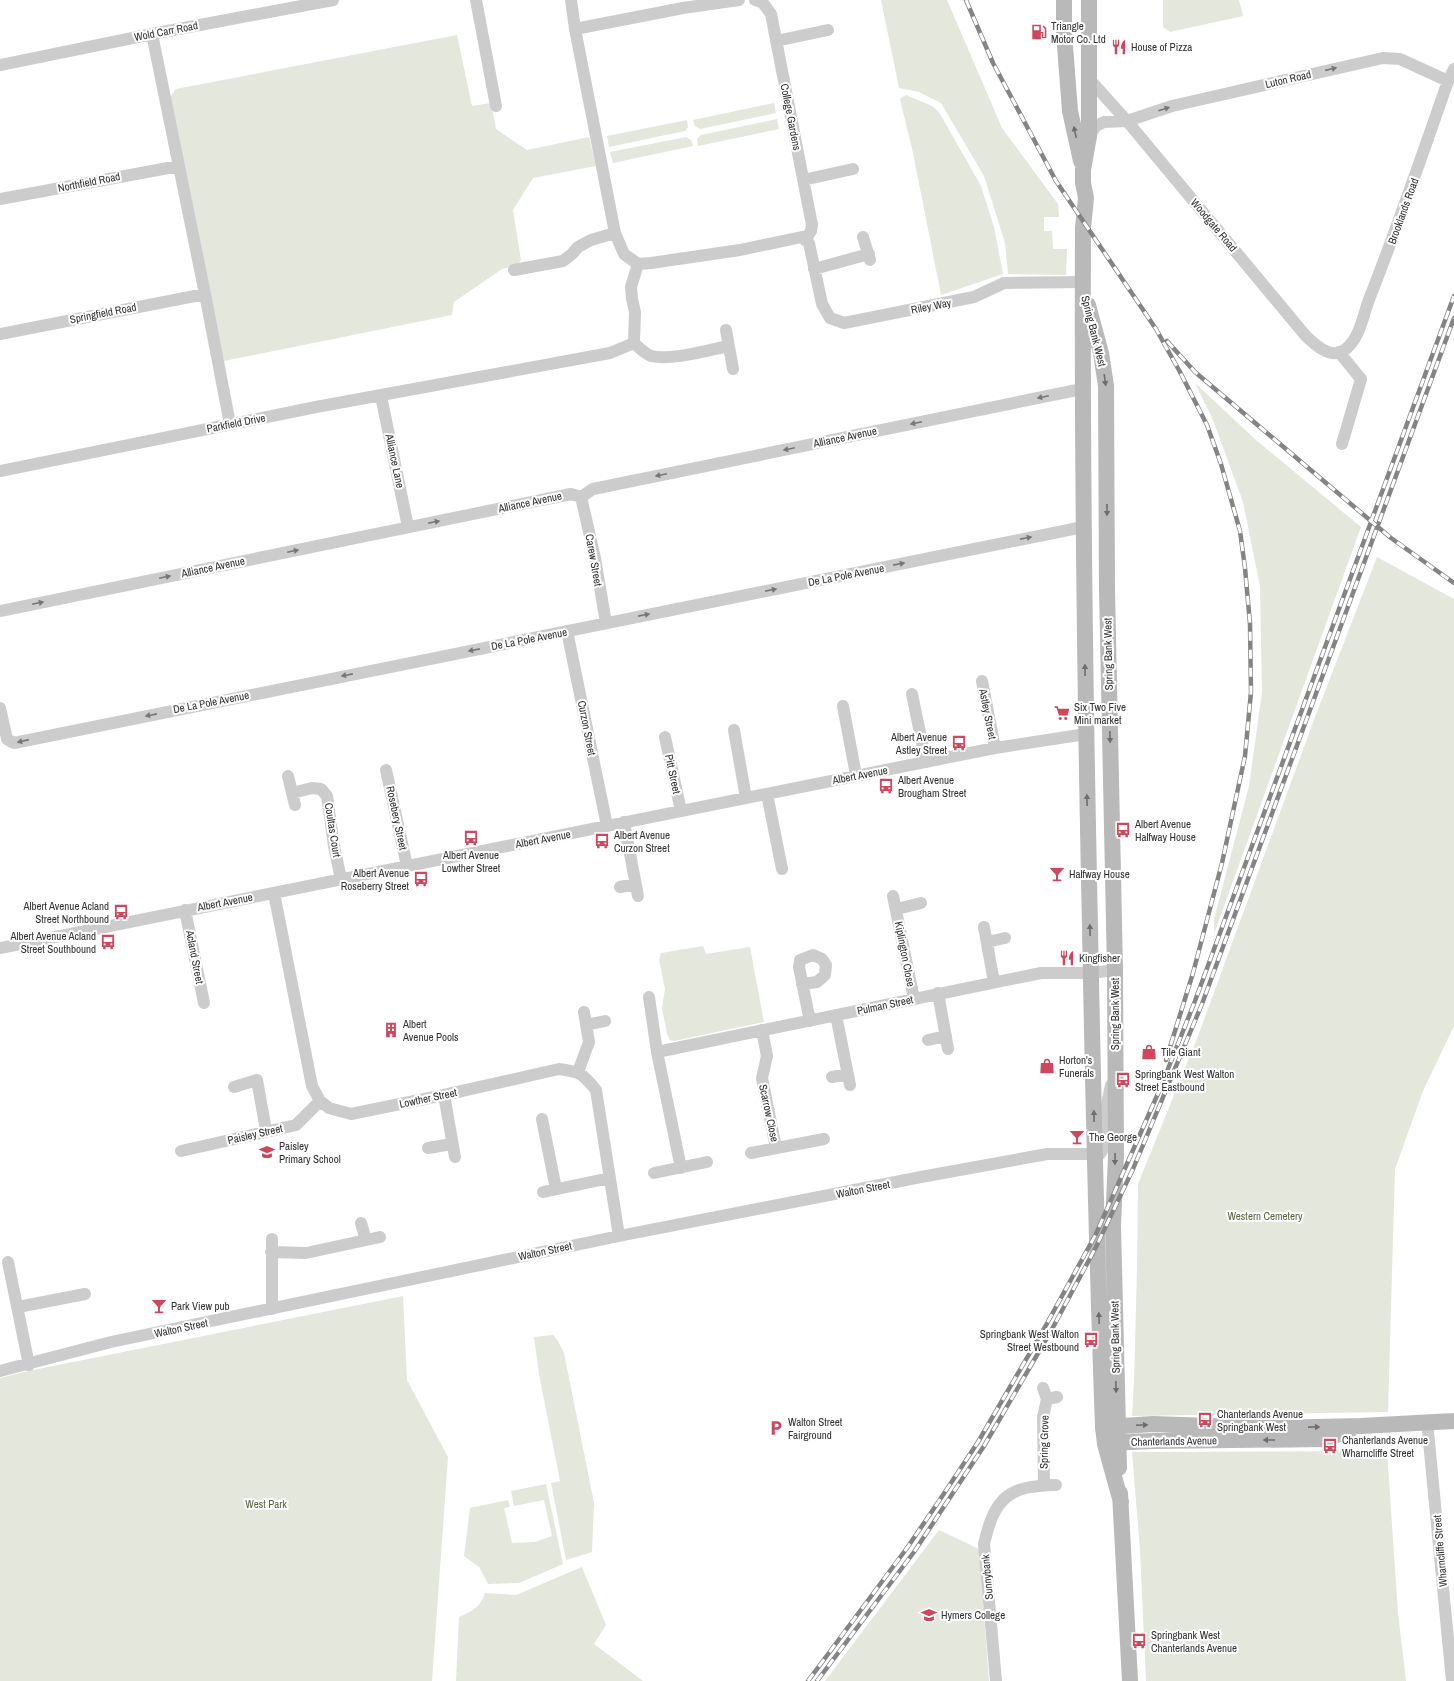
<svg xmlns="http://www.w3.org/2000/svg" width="1454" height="1681" font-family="'Archivo Narrow',sans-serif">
  <rect width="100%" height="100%" fill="#fff"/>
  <path fill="#e3e7dc" d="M881 0H947L1002 128 1058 204 1059 217H1044V231H1052L1053 249H1067L1066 275 1008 274 1005 243 984 176 941 103 919 92 899 88Z
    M1163 0H1239L1243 16 1170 32 1163 27Z
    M457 35 472 106 491 103 496 129 527 150 589 137 596 166 533 178 513 210 521 260 516 266 502 269 454 302 452 315 224 361 170 97 176 89Z
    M906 95 932 106 939 112 981 186 994 227 1003 274 941 295 913 153 900 99Z
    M774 103 776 113 700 129 695 126 693 120Z
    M777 119 779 129 698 146 697 139 701 135Z
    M687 120 688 127 685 131 609 147 607 136Z
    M686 137 691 140 693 146 613 163 610 152Z
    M1195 383 1256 440 1361 527 1214 934V919L1249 786 1262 692 1260 586 1243 502 1213 420Z
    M1377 557 1454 599V1026L1423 1091 1395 1169 1388 1412 1132 1416 1134 1381 1137 1270 1138 1184 1198 1036 1315 717Z
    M703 946 706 954 750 947 764 1022 674 1041 670 1040 667 1034 662 1008 665 989 659 960 661 953Z
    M403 1296 407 1380 448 1457 432 1681H0V1378L28 1371Z
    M553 1335 558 1341 564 1353 594 1503 592 1552 566 1560 551 1483 560 1481 539 1374 534 1337Z
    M1387 1451 1398 1613 1406 1681H1146L1140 1550 1132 1452Z
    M546 1484 563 1564 519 1583 488 1584 480 1568 464 1556 470 1508 508 1500 510 1507 504 1508 512 1543 535 1542 552 1536 544 1500 514 1506 511 1491Z
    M939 1530 979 1549 989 1681H825Z
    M582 1567 606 1625 594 1644 643 1681H456L459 1617C472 1611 481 1607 485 1593L516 1595Z"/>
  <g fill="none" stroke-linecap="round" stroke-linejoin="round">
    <path stroke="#ccc" stroke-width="12" d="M476 0 496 106
      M571 0 575 29 683 8 739 0
      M755 0 763 3 771 14 812 225 811 231 805 240
      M575 29 615 233 624 254 638 264 651 263 740 250 802 237 809 243 822 304 830 318 844 323 974 297 1004 283 1083 282
      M152 34 205 294 230 424
      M776 41 828 30
      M0 65 152 34 333 0
      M1090 80 1127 121 1305 335C1315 345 1332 361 1346 349 1361 336 1363 314 1370 297 1398 226 1423 153 1448 81L1454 69
      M1089 136 1096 126 1104 122 1127 121 1172 106 1383 58 1400 59 1448 81
      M803 180 853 169
      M0 199 179 166
      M863 237 870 260
      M814 269 869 254
      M514 270 563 261 572 254 578 247 591 240 615 233
      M726 330 733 369
      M0 334 205 294
      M634 343C639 348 644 353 651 356 671 361 708 350 729 346
      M1339 352 1361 379 1342 444
      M381 396 408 527
      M0 471 316 407 610 353 634 343 635 312 632 299 631 287 638 264
      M581 497 595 558 606 623
      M0 611 571 494 581 497 593 489 1082 389
      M567 631 607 826
      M982 681 995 748
      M912 694 926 762
      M843 706 856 775
      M0 708 7 739 14 743 1083 527
      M734 730 746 798
      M665 737 681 811
      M386 770 407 866
      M288 776 295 805
      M292 793 312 788 321 789 327 796 334 846 341 879
      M767 794 782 869
      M624 822 638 896
      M620 887 635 884
      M274 893 312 1086 320 1101 329 1108 351 1114 444 1095 559 1069C581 1072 582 1073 596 1090L619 1236
      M893 896 914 999
      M897 909 921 903
      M185 910 204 1003
      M984 927 994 982
      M987 942 1005 938
      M0 948 995 748 1086 734
      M802 984 817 982 825 975 826 965 822 959 813 955 800 960 799 967 810 1021
      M938 993 948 1049
      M649 997 657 1052 681 1168
      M836 1015 850 1085
      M586 1025 605 1021
      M762 1030 767 1056 762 1078 776 1148
      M928 1040 946 1036
      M657 1052 1041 973H1091L1115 970
      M578 1072 589 1042 584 1012
      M832 1077 848 1074
      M234 1087 257 1080 266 1130
      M444 1095 455 1157
      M542 1119 556 1189
      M428 1148 452 1144
      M181 1151 296 1125 320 1101
      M751 1153 824 1139
      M654 1173 707 1162
      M543 1192 610 1178
      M361 1223 366 1240
      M272 1239V1309
      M271 1252 306 1253 380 1237
      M8 1262 29 1365
      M18 1307 85 1294
      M0 1371 111 1342 619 1236 921 1177 1047 1154H1100L1104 1148 1107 1104 1111 1085
      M1043 1388 1047 1399 1057 1397
      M1427 1421 1452 1681
      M1044 1485 1043 1417 1047 1399
      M996 1681 984 1544C995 1497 1008 1486 1056 1485"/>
    <path stroke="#b9b9b9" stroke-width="16" d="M1064 0V33L1070 111 1081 161
      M1089 0V136L1083 170V183L1086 198 1083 228C1082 461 1085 694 1090 927 1093 1093 1097 1260 1103 1427L1105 1444 1121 1502
      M1088 305 1101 353 1106 386 1107 589 1115 970 1116 1156 1113 1226 1119 1468
      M1107 1427 1153 1424 1268 1428 1361 1426 1454 1421
      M1107 1443 1153 1441 1326 1439 1350 1430
      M1120 1493 1130 1681"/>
    <defs>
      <path id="rail" d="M966 0 993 63 1056 181 1156 329 1180 372 1207 425 1221 464 1240 531 1245 568 1250 624 1251 692 1245 756 1222 863 1193 973 1166 1060
        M1167 341 1195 372 1391 538 1454 583
        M808 1681 907 1548 941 1498 978 1442 1045 1327 1096 1234 1160 1089 1195 1001 1454 296
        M817 1681 914 1552 984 1446 1051 1331 1096 1247 1133 1169 1202 1004 1454 318"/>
    </defs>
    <use href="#rail" stroke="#848484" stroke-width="4.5"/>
    <use href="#rail" stroke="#fff" stroke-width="3" stroke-dasharray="9" stroke-linecap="butt"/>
  </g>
  <defs><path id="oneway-solid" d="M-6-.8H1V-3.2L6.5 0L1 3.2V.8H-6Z"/></defs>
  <g fill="#767676">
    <use href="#oneway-solid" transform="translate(1331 69) rotate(-13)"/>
    <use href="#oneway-solid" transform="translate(1164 109) rotate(-18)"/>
    <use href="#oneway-solid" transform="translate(1043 397) rotate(168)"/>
    <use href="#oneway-solid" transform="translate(916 423) rotate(168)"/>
    <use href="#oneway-solid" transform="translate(789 449) rotate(168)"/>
    <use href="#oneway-solid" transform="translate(661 475) rotate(168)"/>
    <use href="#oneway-solid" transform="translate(434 522) rotate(-12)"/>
    <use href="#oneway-solid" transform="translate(1026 538) rotate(-11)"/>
    <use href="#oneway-solid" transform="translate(293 551) rotate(-12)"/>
    <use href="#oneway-solid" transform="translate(899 564) rotate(-11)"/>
    <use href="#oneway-solid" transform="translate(165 577) rotate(-12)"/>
    <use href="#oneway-solid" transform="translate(771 590) rotate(-11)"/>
    <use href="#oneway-solid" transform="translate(38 603) rotate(-12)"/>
    <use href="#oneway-solid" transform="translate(644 615) rotate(-11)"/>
    <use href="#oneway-solid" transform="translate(474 650) rotate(169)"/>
    <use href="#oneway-solid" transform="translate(347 675) rotate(169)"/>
    <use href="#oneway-solid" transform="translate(151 715) rotate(169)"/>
    <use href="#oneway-solid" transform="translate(23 741) rotate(167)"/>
  </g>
  <g fill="#6d6d6d">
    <use href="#oneway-solid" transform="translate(1075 132) rotate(-102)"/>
    <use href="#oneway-solid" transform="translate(1105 380) rotate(82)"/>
    <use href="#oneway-solid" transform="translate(1107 510) rotate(90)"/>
    <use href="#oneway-solid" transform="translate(1085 670) rotate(-91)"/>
    <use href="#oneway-solid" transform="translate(1110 737) rotate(89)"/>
    <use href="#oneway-solid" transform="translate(1087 800) rotate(-91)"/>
    <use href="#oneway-solid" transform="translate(1090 930) rotate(-91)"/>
    <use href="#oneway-solid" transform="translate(1094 1116) rotate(-91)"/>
    <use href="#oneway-solid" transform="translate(1115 1159) rotate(91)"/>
    <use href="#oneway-solid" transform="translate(1099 1318) rotate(-92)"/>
    <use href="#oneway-solid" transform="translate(1116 1387) rotate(89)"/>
    <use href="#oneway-solid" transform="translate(1142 1425) rotate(-3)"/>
    <use href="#oneway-solid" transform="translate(1314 1427) rotate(-1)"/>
    <use href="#oneway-solid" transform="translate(1269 1440) rotate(180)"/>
  </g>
  <defs>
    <symbol id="fuel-bare" viewBox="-9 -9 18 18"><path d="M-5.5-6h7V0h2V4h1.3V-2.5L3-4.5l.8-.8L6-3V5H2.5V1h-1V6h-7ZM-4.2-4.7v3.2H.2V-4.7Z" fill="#d0475d" stroke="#fff" stroke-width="2.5" paint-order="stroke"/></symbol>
    <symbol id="restaurant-bare" viewBox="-9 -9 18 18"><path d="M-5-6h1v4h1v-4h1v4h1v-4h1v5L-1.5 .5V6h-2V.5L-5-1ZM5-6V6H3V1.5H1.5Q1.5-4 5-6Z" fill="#d0475d" stroke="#fff" stroke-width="2.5" paint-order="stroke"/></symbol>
    <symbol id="supermarket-bare" viewBox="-9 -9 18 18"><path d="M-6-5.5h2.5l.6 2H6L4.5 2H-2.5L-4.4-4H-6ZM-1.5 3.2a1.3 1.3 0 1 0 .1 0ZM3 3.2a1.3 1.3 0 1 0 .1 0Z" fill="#d0475d" stroke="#fff" stroke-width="2.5" paint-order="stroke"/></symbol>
    <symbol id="bus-bare" viewBox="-9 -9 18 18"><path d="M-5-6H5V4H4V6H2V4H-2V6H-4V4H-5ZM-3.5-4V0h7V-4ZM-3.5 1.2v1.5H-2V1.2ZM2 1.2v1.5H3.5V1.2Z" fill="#d0475d" stroke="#fff" stroke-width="2.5" paint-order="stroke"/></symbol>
    <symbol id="bar-bare" viewBox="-9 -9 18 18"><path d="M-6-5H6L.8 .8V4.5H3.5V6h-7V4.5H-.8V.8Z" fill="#d0475d" stroke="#fff" stroke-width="2.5" paint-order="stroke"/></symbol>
    <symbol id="building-bare" viewBox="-9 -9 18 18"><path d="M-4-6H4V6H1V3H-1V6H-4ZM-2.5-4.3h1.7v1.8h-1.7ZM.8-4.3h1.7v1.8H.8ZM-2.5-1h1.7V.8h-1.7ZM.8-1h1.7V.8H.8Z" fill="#d0475d" stroke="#fff" stroke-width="2.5" paint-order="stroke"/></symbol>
    <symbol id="shop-bare" viewBox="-9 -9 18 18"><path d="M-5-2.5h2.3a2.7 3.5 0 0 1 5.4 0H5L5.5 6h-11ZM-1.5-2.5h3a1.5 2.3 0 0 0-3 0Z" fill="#d0475d" stroke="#fff" stroke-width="2.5" paint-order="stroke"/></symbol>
    <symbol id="school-bare" viewBox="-9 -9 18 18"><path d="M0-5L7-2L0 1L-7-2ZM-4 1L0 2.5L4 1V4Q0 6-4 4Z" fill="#d0475d" stroke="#fff" stroke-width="2.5" paint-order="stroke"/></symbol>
    <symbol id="parking-bare" viewBox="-9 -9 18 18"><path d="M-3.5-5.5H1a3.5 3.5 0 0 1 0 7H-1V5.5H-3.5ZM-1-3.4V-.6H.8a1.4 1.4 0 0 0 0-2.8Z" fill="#d0475d" stroke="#fff" stroke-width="2.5" paint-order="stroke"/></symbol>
  </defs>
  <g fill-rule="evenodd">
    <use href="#fuel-bare" x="1028" y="21" width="22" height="22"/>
    <use href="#restaurant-bare" x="1108" y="36" width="22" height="22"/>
    <use href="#supermarket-bare" x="1051" y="702" width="22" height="22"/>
    <use href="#bus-bare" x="948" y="732" width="22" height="22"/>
    <use href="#bus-bare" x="875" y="775" width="22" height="22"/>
    <use href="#bus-bare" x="1112" y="819" width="22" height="22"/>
    <use href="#bus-bare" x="460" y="827" width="22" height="22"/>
    <use href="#bus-bare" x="591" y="830" width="22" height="22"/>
    <use href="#bar-bare" x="1046" y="863" width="22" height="22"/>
    <use href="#bus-bare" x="410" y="868" width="22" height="22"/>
    <use href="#bus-bare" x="110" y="901" width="22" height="22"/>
    <use href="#bus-bare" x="97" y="931" width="22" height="22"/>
    <use href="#restaurant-bare" x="1056" y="947" width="22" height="22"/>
    <use href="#building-bare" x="380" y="1019" width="22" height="22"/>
    <use href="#shop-bare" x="1138" y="1041" width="22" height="22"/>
    <use href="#shop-bare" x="1036" y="1055" width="22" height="22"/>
    <use href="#bus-bare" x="1112" y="1069" width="22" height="22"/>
    <use href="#bar-bare" x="1066" y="1126" width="22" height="22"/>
    <use href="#school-bare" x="256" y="1141" width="22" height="22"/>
    <use href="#bar-bare" x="148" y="1295" width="22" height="22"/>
    <use href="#bus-bare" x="1080" y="1329" width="22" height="22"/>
    <use href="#bus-bare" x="1194" y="1409" width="22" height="22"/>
    <use href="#parking-bare" x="765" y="1417" width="22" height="22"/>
    <use href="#bus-bare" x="1319" y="1435" width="22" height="22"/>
    <use href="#school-bare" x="918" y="1604" width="22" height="22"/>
    <use href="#bus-bare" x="1128" y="1630" width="22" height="22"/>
  </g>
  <g text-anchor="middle" stroke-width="4" stroke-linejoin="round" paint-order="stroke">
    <g font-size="11" fill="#2f2f2f" stroke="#fff" text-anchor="start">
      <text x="1051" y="30">Triangle<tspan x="1051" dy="13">Motor Co. Ltd</tspan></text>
      <text x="1131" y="51">House of Pizza</text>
      <text x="1074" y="711">Six Two Five<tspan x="1074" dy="13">Mini market</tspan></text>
      <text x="947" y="741" text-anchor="end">Albert Avenue<tspan x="947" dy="13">Astley Street</tspan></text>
      <text x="898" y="784">Albert Avenue<tspan x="898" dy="13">Brougham Street</tspan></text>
      <text x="1135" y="828">Albert Avenue<tspan x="1135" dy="13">Halfway House</tspan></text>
      <text x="614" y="839">Albert Avenue<tspan x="614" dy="13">Curzon Street</tspan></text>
      <text x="471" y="859" text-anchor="middle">Albert Avenue<tspan x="471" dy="13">Lowther Street</tspan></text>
      <text x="409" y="877" text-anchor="end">Albert Avenue<tspan x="409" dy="13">Roseberry Street</tspan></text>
      <text x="1069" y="878">Halfway House</text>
      <text x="109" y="910" text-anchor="end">Albert Avenue Acland<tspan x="109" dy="13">Street Northbound</tspan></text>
      <text x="96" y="940" text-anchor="end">Albert Avenue Acland<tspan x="96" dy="13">Street Southbound</tspan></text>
      <text x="1079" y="962">Kingfisher</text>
      <text x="403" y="1028">Albert<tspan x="403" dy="13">Avenue Pools</tspan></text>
      <text x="1161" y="1056">Tile Giant</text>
      <text x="1059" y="1064">Horton's<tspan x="1059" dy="13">Funerals</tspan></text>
      <text x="1135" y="1078">Springbank West Walton<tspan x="1135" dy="13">Street Eastbound</tspan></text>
      <text x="1089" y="1141">The George</text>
      <text x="279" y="1150">Paisley<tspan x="279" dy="13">Primary School</tspan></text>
      <text x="171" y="1310">Park View pub</text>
      <text x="1079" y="1338" text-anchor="end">Springbank West Walton<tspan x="1079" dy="13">Street Westbound</tspan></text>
      <text x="1217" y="1418">Chanterlands Avenue<tspan x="1217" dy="13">Springbank West</tspan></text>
      <text x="788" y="1426">Walton Street<tspan x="788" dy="13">Fairground</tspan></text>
      <text x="1342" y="1444">Chanterlands Avenue<tspan x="1342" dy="13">Wharncliffe Street</tspan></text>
      <text x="941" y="1619">Hymers College</text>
      <text x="1151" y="1639">Springbank West<tspan x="1151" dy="13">Chanterlands Avenue</tspan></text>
    </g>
    <g font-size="11" fill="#2f2f2f" stroke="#fff">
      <text transform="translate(166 31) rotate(-11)" y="4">Wold Carr Road</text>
      <text transform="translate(1288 79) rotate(-13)" y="4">Luton Road</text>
      <text transform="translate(791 117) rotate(79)" y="4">College Gardens</text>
      <text transform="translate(89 182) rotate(-11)" y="4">Northfield Road</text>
      <text transform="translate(1403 211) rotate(-70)" y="4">Brooklands Road</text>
      <text transform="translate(1214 225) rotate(50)" y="4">Woodgate Road</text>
      <text transform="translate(931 306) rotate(-11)" y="4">Riley Way</text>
      <text transform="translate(103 313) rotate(-11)" y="4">Springfield Road</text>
      <text transform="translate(1094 331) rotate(76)" y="4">Spring Bank West</text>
      <text transform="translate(236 423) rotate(-11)" y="4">Parkfield Drive</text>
      <text transform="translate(845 437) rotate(-12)" y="4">Alliance Avenue</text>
      <text transform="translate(395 461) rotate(78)" y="4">Alliance Lane</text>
      <text transform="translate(530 502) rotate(-12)" y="4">Alliance Avenue</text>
      <text transform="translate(594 560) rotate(80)" y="4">Carew Street</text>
      <text transform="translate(213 567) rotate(-12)" y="4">Alliance Avenue</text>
      <text transform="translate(846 575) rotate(-11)" y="4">De La Pole Avenue</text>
      <text transform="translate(529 639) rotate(-11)" y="4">De La Pole Avenue</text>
      <text transform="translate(1108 654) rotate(-91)" y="4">Spring Bank West</text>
      <text transform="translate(211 702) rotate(-11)" y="4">De La Pole Avenue</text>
      <text transform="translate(988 714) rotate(79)" y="4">Astley Street</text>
      <text transform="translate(587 728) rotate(79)" y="4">Curzon Street</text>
      <text transform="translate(673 774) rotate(78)" y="4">Pitt Street</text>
      <text transform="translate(860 775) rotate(-11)" y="4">Albert Avenue</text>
      <text transform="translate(397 818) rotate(78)" y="4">Rosebery Street</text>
      <text transform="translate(333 830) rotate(81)" y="4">Coultas Court</text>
      <text transform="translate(543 839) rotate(-11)" y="4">Albert Avenue</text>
      <text transform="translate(225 902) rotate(-11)" y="4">Albert Avenue</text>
      <text transform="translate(905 954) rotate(79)" y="4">Kiplington Close</text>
      <text transform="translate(195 957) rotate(79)" y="4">Acland Street</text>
      <text transform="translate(885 1005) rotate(-12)" y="4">Pulman Street</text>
      <text transform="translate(1115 1014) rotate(-90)" y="4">Spring Bank West</text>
      <text transform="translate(428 1098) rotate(-12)" y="4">Lowther Street</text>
      <text transform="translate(769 1113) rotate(78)" y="4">Scarrow Close</text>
      <text transform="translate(255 1134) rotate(-13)" y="4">Paisley Street</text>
      <text transform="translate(863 1189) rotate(-11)" y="4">Walton Street</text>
      <text transform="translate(545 1251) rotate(-12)" y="4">Walton Street</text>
      <text transform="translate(181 1328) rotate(-12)" y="4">Walton Street</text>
      <text transform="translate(1115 1337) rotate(-91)" y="4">Spring Bank West</text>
      <text transform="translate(1174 1441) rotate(-1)" y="4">Chanterlands Avenue</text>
      <text transform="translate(1044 1442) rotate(-89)" y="4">Spring Grove</text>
      <text transform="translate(1440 1551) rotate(-95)" y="4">Wharncliffe Street</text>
      <text transform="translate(987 1577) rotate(-95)" y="4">Sunnybank</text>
    </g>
    <g font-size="11" fill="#566541" stroke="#fff">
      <text x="1265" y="1220">Western Cemetery</text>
      <text x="266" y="1508">West Park</text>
    </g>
  </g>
</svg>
